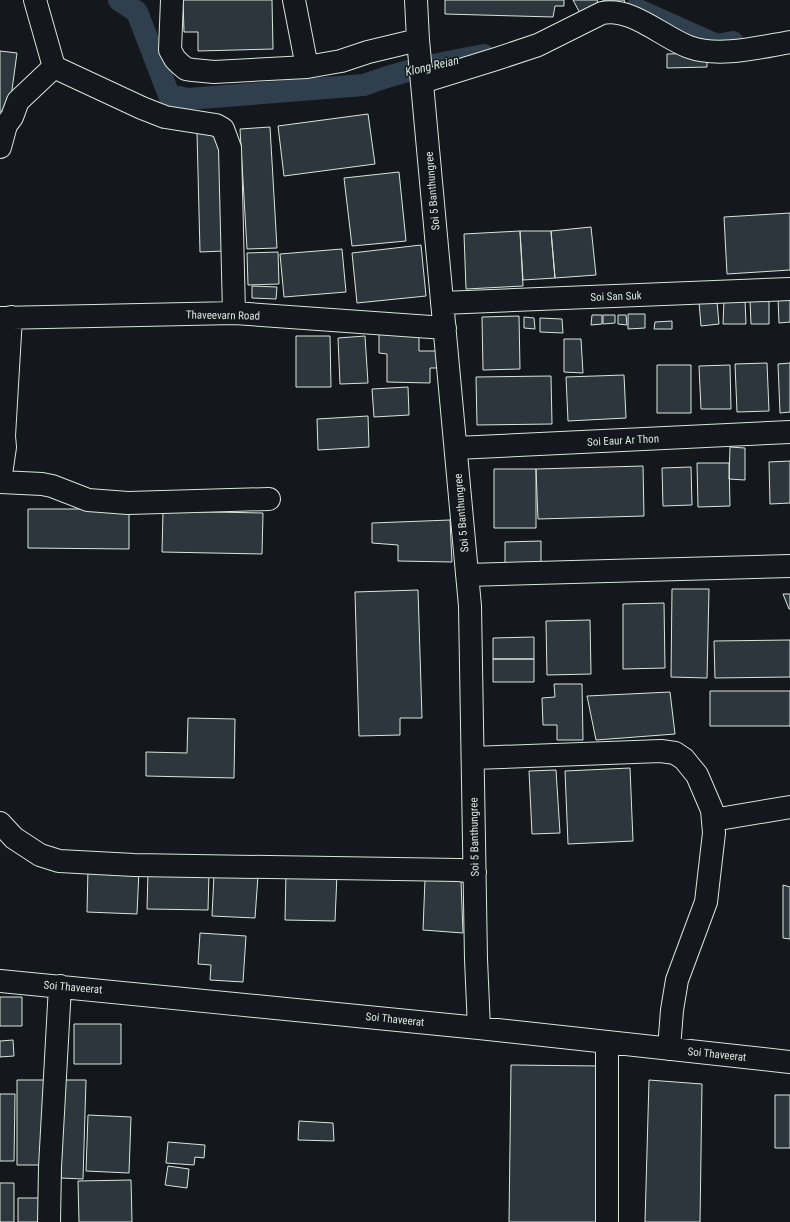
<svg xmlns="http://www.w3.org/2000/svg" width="790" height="1222" font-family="'Roboto Condensed',sans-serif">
  <rect width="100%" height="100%" fill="#14181c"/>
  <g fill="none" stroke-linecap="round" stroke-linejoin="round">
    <path stroke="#2f3f4d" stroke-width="22" d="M119 0 137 12 169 95 188 99 364 85C403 70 443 63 484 55
      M636 9 717 45 733 42"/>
  </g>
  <path fill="#2c363c" stroke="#d8e6dc" d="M183 0H272L273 49 198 51V32H184Z
    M445 0H564V6H555L553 17 445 14Z
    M573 0H597L599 5 581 15Z
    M603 0H624L625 3 605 8Z
    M0 51 17 53 9 112 0 111Z
    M707 53V67L667 68V54Z
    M368 114 375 164 284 176 278 126Z
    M270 127 277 248 247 249 240 129Z
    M197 132H221L224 251 200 252Z
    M399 172 406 241 352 246 344 178Z
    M790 213V270L727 274 724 217Z
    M591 227 596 275 555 278 551 231Z
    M520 231H551L555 278 523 280Z
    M520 231 523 286 466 289 464 234Z
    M421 245 426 296 357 303 352 253Z
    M342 249 346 292 284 297 280 254Z
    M278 252 279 284 248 285 247 253Z
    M252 286 277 287 276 299 252 298Z
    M778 298H790V322L779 323Z
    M724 300H745L746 324H723Z
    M750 300 769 301V324H751Z
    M699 302H717L719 324 701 326Z
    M628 314H645V328L628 329Z
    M592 315H602V324L591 325Z
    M603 315H615V323L603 324Z
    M618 315H626L627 325 618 324Z
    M519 316 520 369 483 370 482 317Z
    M524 317 534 318 535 329 524 328Z
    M540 318 562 319 563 333 540 332Z
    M672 321V329H654L655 322Z
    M379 333H419V351H440V368H430V383L387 382V354L379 353Z
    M296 336H330L331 387H296Z
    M365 336 368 383 340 384 338 338Z
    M564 339H581L583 373 564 372Z
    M767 363 769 411 737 412 735 364Z
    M790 363V412L780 413 778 364Z
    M657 365H691V413H657Z
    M730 365 731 409H701L699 366Z
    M624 375 626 418 568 421 566 377Z
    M551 376 552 424 477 425 476 377Z
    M408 387 409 415 374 417 372 389Z
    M368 416 369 447 318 450 317 419Z
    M730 447 745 448V480L729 479Z
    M790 461V503L770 504 769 462Z
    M697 463H729L730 506 698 507Z
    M643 466 644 516 538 519 536 469Z
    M691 467 692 505 663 506 662 468Z
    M494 469H536V528H494Z
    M28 509H129V549L28 548Z
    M163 511 263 513 262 554 162 552Z
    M450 520 452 562 398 561V545L372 543V523Z
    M541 541V563L505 564V542Z
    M672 589H709L707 678 671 677Z
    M418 590 422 718H400V735L359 736 355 592Z
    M783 594H790V609H789Z
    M664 603 665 668 623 669V604Z
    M590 620 591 674 547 675 546 621Z
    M534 637V659H493V638Z
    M790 640V677L715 678 714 641Z
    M493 659H534V682H493Z
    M554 684H582L583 740H557V725H543L542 698 555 697Z
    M710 691H790V726H710Z
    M670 692 675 734 596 740 587 696Z
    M188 718 235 719 234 778 146 776V752L187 753Z
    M630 768 633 841 568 844 565 771Z
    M556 770 560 833 532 834 529 771Z
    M88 868 139 870 137 914 87 912Z
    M148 871H209L208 910 147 909Z
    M286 872 337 874 335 921 285 920Z
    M214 874 258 876 255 918 212 916Z
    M425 879 461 881 463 933 423 930Z
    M783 885 790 887V939L783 938Z
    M200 933 246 936 243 982 210 980 211 965 198 964Z
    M0 997H22V1026H0Z
    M74 1024H121V1064H74Z
    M13 1040 14 1056 0 1057V1041Z
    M511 1065 600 1066 599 1222H509Z
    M17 1080H49V1165H17Z
    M64 1080H86L83 1179 61 1178Z
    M649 1080 702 1084 700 1222H645Z
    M0 1094H15L14 1161H0Z
    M775 1095H790V1148H775Z
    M88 1115 131 1117 129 1173 86 1171Z
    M299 1121 333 1123 334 1141 298 1140Z
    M168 1142 205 1145 204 1158 195 1157 194 1165 166 1163Z
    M168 1166 189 1169 187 1188 165 1185Z
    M131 1180 132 1222H79L78 1181Z
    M0 1183H14V1222H0Z
    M18 1198H46L45 1222H18Z"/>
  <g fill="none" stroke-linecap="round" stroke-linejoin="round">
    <defs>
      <path id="minor" d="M35 0 54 67 142 108 165 117 216 125 223 129 230 148 234 313
        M172 0 170 50 175 59 180 64 186 69 193 70 214 72 307 67 341 61 368 52 418 40
        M294 0 307 67
        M416 0 418 40 470 606 476 959 479 1028
        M422 82 496 59 538 45 602 13C632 7 662 37 689 47 719 58 760 47 790 42
        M0 147 6 125 12 117 18 101 54 67
        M442 303 790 289
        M0 318 234 313 445 328
        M0 434 4 436 5 447 0 481
        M4 436 11 317
        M456 448 790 432
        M0 482 42 484 52 486 88 500 128 503 269 499
        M467 575 790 566
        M473 758 661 751 675 753 684 759 697 775 712 810 714 833 706 902 677 980 672 1010 669 1049
        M713 820 790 807
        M0 823 14 838 40 855 59 861 134 865 459 870 475 872
        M0 981 479 1028 790 1062
        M49 1222 50 1167 60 986
        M607 1222V1042"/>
    </defs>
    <use href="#minor" stroke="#d8e6dc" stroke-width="24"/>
    <use href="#minor" stroke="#14181c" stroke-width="22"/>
  </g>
  <g text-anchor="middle" stroke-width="3" stroke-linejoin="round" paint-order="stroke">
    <g font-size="11" fill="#d8e6dc" stroke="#14181c">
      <text transform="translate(432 191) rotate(-95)" y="4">Soi 5 Banthungree</text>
      <text transform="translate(616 296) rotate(-2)" y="4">Soi San Suk</text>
      <text transform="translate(223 315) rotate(1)" y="4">Thaveevarn Road</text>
      <text transform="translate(623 440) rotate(-3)" y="4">Soi Eaur Ar Thon</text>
      <text transform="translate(461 513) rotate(-95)" y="4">Soi 5 Banthungree</text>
      <text transform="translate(474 837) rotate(-91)" y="4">Soi 5 Banthungree</text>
      <text transform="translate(73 987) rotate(5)" y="4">Soi Thaveerat</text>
      <text transform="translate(395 1019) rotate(6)" y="4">Soi Thaveerat</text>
      <text transform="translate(717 1054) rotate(6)" y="4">Soi Thaveerat</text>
    </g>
    <g font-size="12" font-style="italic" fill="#d8e6dc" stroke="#14181c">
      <text transform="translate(432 66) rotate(-13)" y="4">Klong Reian</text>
    </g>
  </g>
</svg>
